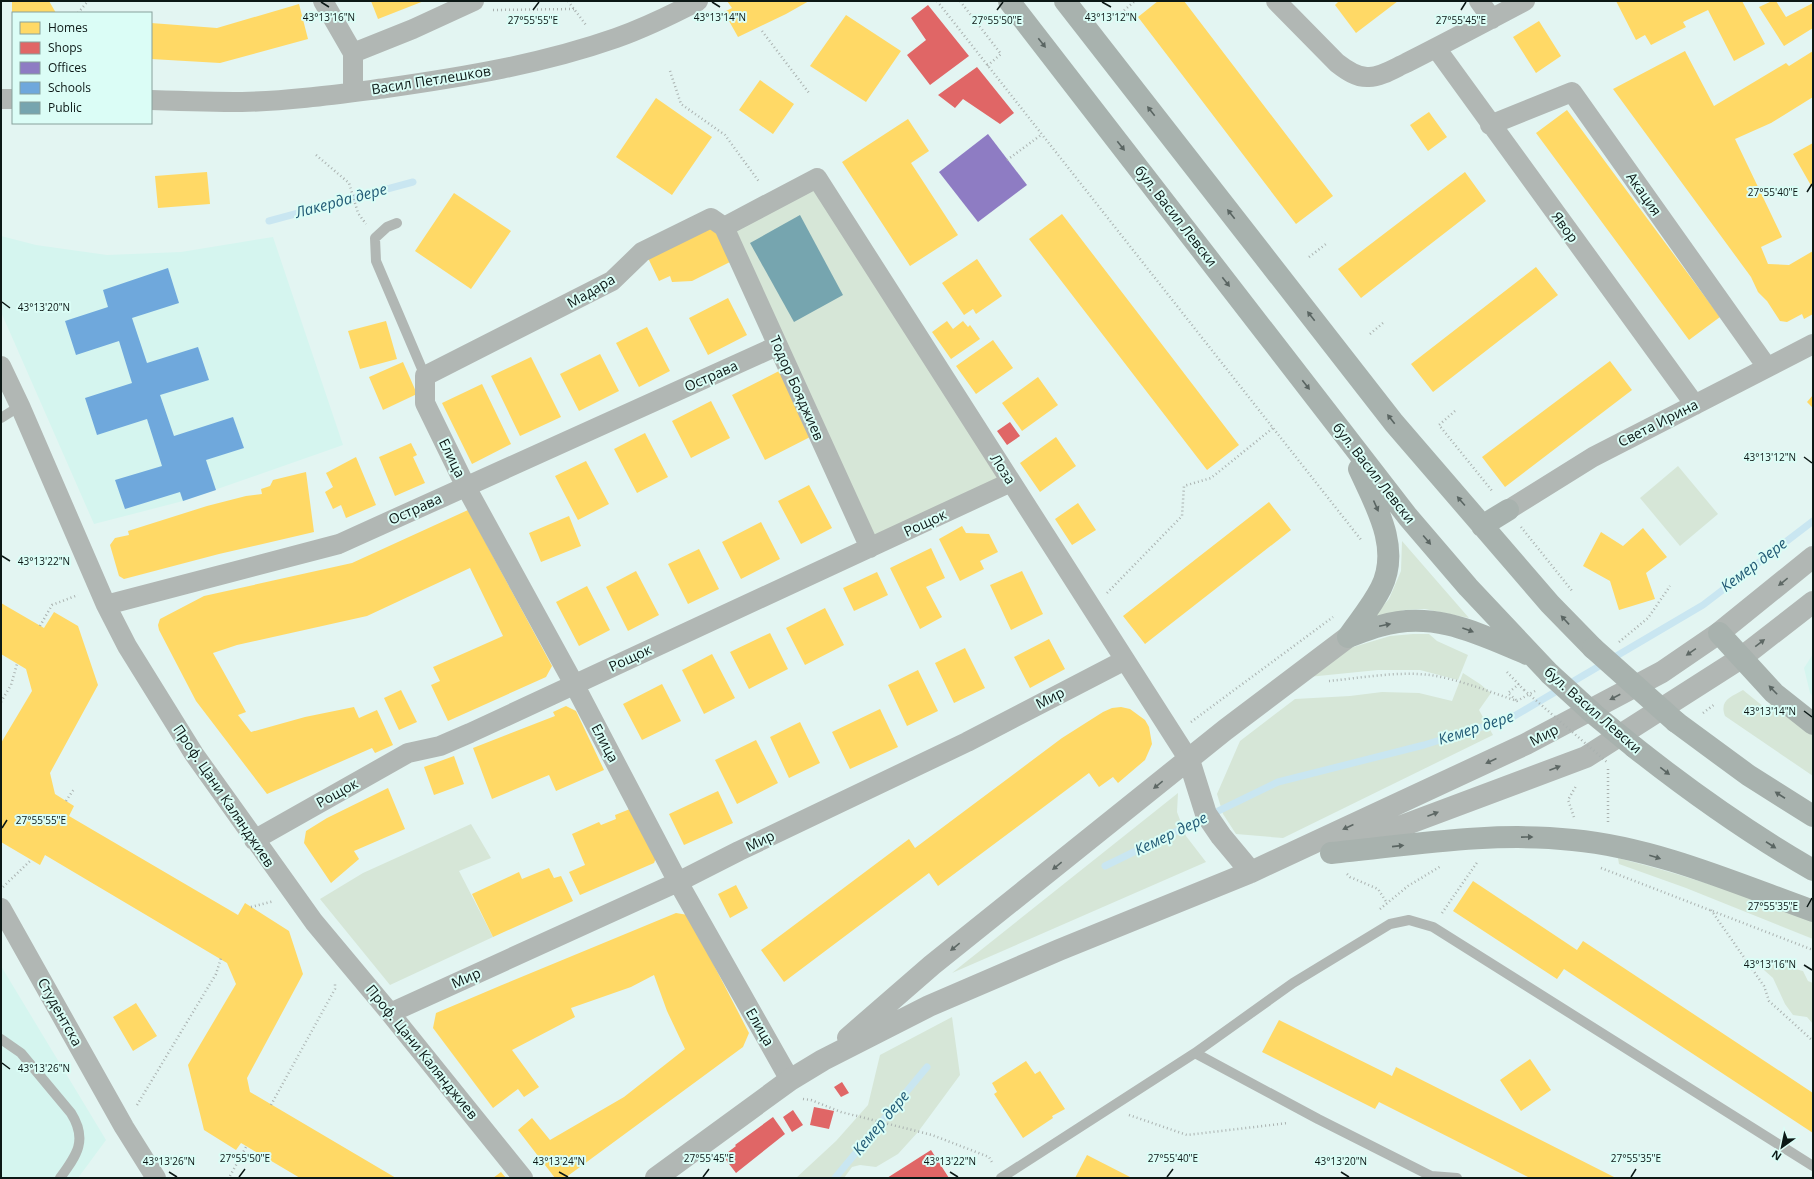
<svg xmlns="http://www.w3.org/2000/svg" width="1814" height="1179" font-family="'Open Sans',sans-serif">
  <rect width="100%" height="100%" fill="#e3f5f2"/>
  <path fill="#d5f5ef" d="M1 236 36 245 107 255 181 252 273 237 343 445 183 501 94 524 1 312Z
    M1813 654V697L1810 693 1804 668Z
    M1 966 106 1140 78 1178H1Z"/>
  <path fill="#d6e6d7" d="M817 178 1011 482 870 548 724 227Z
    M1678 466 1718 514 1680 546 1640 498Z
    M1402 541 1469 618 1425 609 1404 610 1369 622 1389 599 1401 571Z
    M1413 634H1429L1437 641 1468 655 1458 680 1420 670H1378L1308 677 1350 648 1390 636Z
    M1463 673 1480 684 1491 693 1479 710 1493 735 1283 838 1236 834 1223 814 1217 794 1240 741 1295 699 1350 696 1382 692 1419 693 1452 701Z
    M1743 690 1764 707 1776 702 1813 734V776L1725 716C1719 700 1731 697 1743 690Z
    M1178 793 1177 812 1186 836 1206 862 952 973Z
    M471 824 491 858 459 871 493 937 390 985 320 899 363 873Z
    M1618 858C1685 875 1749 896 1813 921V939L1686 888 1619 864Z
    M1755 962H1768L1803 971 1808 981 1813 983V1024L1807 1017 1793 1015 1785 1004 1773 978Z
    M952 1017 960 1075 918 1132 898 1154 876 1167 860 1165 852 1167 844 1178H796L836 1141 868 1105 880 1055Z"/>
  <path fill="#ffd966" d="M12 1H49L56 13H12Z
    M371 1H424L378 19Z
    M727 1H809L786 14 738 37 724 12 732 8Z
    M1158 1H1184L1333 196 1296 224 1138 17Z
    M1339 1H1398L1356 33 1335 5Z
    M1616 1H1742L1765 44 1734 61 1708 10 1683 22 1686 27 1651 45 1645 35 1636 40Z
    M1772 1H1776L1786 17 1813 3V28L1784 46 1759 7Z
    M299 4 308 39 220 63 151 59V23L217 28Z
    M846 15 901 51 866 102 810 66Z
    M1539 21 1561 56 1536 73 1513 37Z
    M1685 51 1714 106 1786 63 1789 66 1813 51V97L1771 123 1735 139 1782 237 1761 247 1768 264 1789 265 1813 251V314L1804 319 1802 314 1787 322 1780 321 1767 301 1758 292 1751 277 1613 89Z
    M760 80 794 104 773 134 739 110Z
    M656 98 712 137 672 195 616 157Z
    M1567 110 1720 317 1689 340 1536 133Z
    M1429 112 1447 137 1428 151 1410 125Z
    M908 119 929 151 911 163 958 235 910 266 842 162Z
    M1813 143V189L1793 154Z
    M207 172 210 204 158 208 155 176Z
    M1465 172 1486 201 1361 298 1338 269Z
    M454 193 511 231 471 289 415 251Z
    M1062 214 1239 445 1207 470 1029 239Z
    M714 226 732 261 692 281 672 282 670 276 659 281 648 258Z
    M977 259 1002 296 976 314 973 309 964 315 942 283Z
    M1536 267 1558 295 1433 392 1411 364Z
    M728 298 747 335 708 355 689 318Z
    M386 321 397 359 360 369 348 331Z
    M947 321 953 329 963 321 968 327 970 325 980 339 951 359 932 332Z
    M647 327 670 371 639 387 616 343Z
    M993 340 1013 368 976 394 956 366Z
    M600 354 619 391 579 411 560 374Z
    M531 357 561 417 520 436 491 376Z
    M1610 361 1632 390 1505 487 1482 457Z
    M403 362 417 394 383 410 369 377Z
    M779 371 812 436 765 460 732 395Z
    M1038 377 1058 405 1022 431 1002 403Z
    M482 384 511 444 472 464 442 403Z
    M1813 395V408L1807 402Z
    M711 401 730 438 691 458 672 421Z
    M645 433 668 477 637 493 614 449Z
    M1056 437 1076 466 1040 492 1020 463Z
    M411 443 417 455 413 457 425 483 395 496 379 457Z
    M356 457 376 505 346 518 341 505 333 509 325 492 333 487 326 473Z
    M586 461 609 504 578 520 555 476Z
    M306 472 314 532 219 554 124 579 119 576 110 545 115 538 129 535 128 531 207 506 246 496 262 494 261 489 270 486 273 480Z
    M809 485 832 528 801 544 778 501Z
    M1269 502 1291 530 1145 644 1123 616Z
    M1078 503 1096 530 1072 545 1055 519Z
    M468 510 552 666 546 677 448 721 431 685 440 681 433 667 503 636 470 568 367 616 237 645 213 653 246 712 238 715 251 732 305 717 354 707 359 718 377 710 393 745 375 753 372 748 267 794 196 701 159 630 158 625 160 619 204 596 352 563Z
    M569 516 581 546 541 562 529 533Z
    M761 522 780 559 741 579 722 542Z
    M962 526 966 533 989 534 998 552 980 561 984 569 960 581 939 539Z
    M1643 528 1667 557 1646 573 1655 599 1619 610 1610 581 1583 566 1601 532 1623 546Z
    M931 548 945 578 926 587 942 617 920 629 890 568Z
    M699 549 719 589 688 604 668 564Z
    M636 571 659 615 628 631 606 587Z
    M1022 571 1043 614 1011 630 990 585Z
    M877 572 888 595 854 611 843 588Z
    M587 586 610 630 579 646 556 602Z
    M1 603 44 628 54 612 78 626 98 685 50 773 55 794 74 806 69 816 238 915 245 903 289 931 303 974 247 1078 250 1092 396 1178H300L241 1143 236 1150 204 1130 188 1065 236 984 227 963 45 855 40 865 1 842V743L32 691 26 669 1 654Z
    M825 608 844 645 805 665 786 628Z
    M770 633 788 669 749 689 730 652Z
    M1049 639 1065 669 1030 688 1014 657Z
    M965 648 985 688 954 703 935 663Z
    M712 654 735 698 704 714 682 670Z
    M918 670 938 711 907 726 888 685Z
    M662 684 681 721 642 740 623 704Z
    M401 690 417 722 399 730 384 698Z
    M566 706 576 711 604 770 556 791 549 775 492 799 473 748 555 716 553 712Z
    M1121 707 1130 709 1145 720 1149 727 1152 744 1145 760 1118 783 1113 777 1099 787 1089 773 938 886 929 873 784 982 761 950 909 839 915 848 1062 738 1103 712 1112 708Z
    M880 709 898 747 850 769 832 732Z
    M800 722 820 763 789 778 770 737Z
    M756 740 778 783 737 804 715 760Z
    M454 756 464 784 434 795 424 767Z
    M388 788 405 829 354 851 359 859 331 883 304 843 306 831 327 818Z
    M718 791 733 823 684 845 669 814Z
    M630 809 656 858 654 863 580 895 569 872 585 865 572 834 599 822 601 825 616 819 615 815Z
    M549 868 554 878 561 876 573 901 493 937 472 894 519 872 522 879Z
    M1473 881 1577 950 1583 941 1813 1093V1133L1564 969 1557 979 1453 911Z
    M736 885 748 908 730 918 718 894Z
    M676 913 688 915 749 1033 743 1047 565 1178H555L518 1130 532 1118 550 1140 624 1097 685 1049 667 1011 654 975 631 987 571 1008 575 1017 512 1050 539 1087 524 1097 518 1089 493 1108 433 1028 436 1013 502 985Z
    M136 1003 157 1036 133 1051 113 1017Z
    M1279 1020 1392 1076 1396 1067 1616 1178H1530L1379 1102 1375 1109 1262 1052Z
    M1530 1059 1551 1090 1521 1111 1500 1080Z
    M1026 1061 1035 1074 1040 1071 1065 1109 1052 1116 1053 1118 1023 1138 994 1094 997 1092 992 1083Z
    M1087 1155 1132 1178H1075Z
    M501 1172 506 1178H493Z"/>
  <path fill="#e06666" d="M928 5 969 56 930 85 907 55 926 40 911 18Z
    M977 67 1014 113 1000 124 963 99 955 108 938 95Z
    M1010 422 1020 436 1007 445 997 431Z
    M842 1082 849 1093 841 1097 834 1087Z
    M814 1107 834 1111 829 1129 810 1125Z
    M793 1110 803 1125 792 1132 783 1117Z
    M773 1117 785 1134 736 1173 723 1156 736 1146 735 1145Z
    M931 1150 949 1178H887Z"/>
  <path fill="#8e7cc3" d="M988 134 1027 185 978 222 939 172Z"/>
  <path fill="#6fa8dc" d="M168 268 179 303 132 318 147 363 198 347 209 380 160 395 174 436 233 417 244 448 206 460 216 490 183 501 180 492 125 509 115 480 162 466 147 419 97 435 85 398 132 383 119 341 76 355 65 321 108 307 103 290Z"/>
  <path fill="#76a5af" d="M800 215 843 295 794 322 750 243Z"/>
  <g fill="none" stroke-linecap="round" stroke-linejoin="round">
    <path stroke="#c9e6f1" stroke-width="7" d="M269 221 413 182
      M1105 866 1278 782 1424 745 1511 718 1703 605 1813 521
      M835 1178 927 1067"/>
    <path stroke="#aab2b0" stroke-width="2.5" stroke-dasharray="1 3" stroke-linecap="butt" d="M568 1 586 25
      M937 1 1362 541
      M960 1 1001 54 987 66
      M493 10 574 9
      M78 13 88 1
      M1121 13 1135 1
      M762 31 809 93
      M670 71 681 104 725 135 760 183
      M316 155 349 183 358 213 366 224
      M1007 160 1041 135
      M1309 257 1326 244
      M1370 334 1383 323
      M1455 411 1439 425 1493 492
      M1521 527 1573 592
      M1107 593 1182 516 1184 486 1211 478 1273 428
      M40 626 52 605 78 595
      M1619 642 1648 618 1670 586
      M1507 672 1524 690
      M1329 681C1360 678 1399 671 1430 675 1458 679 1490 692 1517 701L1535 691
      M1516 700 1508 693 1519 684
      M1 702 11 685 17 664
      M1703 713 1715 704
      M1191 722 1333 617
      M66 801 74 789
      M1574 817 1568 800 1576 786
      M1608 822V769
      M1601 868 1813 950
      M1347 874 1350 877 1378 889 1387 903
      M3 887 31 860
      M251 907 274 901
      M1380 909 1408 886 1441 866
      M1711 910 1764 986 1769 1001 1813 1041
      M1442 913 1478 861
      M803 1099 811 1100 841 1112 932 1135 989 1157 993 1164
      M137 1105 216 974 221 958
      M271 1105 335 989V982
      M1129 1115 1187 1135 1288 1123
      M230 1176 246 1147"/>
    <path stroke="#b1b7b4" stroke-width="10" d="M397 223 387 227 375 238 376 261 425 376
      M1 418 20 406
      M1 1039 21 1053 71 1113C88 1140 77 1155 60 1178
      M1195 1053 1318 1119 1431 1176 1457 1178
      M1001 1178 1195 1053 1293 983 1390 924 1409 920 1433 927 1813 1166"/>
    <path stroke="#b1b7b4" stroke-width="20" d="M323 1 353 53V92
      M1276 1 1337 63C1346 70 1357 78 1369 77 1381 77 1395 68 1406 63 1446 43 1485 22 1525 1
      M1479 1 1492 19
      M1436 48 1695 405
      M353 53 413 29 474 1
      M1 99H13
      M151 100C181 101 211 102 242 102 290 101 339 94 386 88 463 77 542 64 616 38 644 28 671 15 698 1
      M1490 125 1572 92 1767 367
      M724 227 870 548
      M1 366 20 406 106 605 127 646 194 754 314 922 390 1013 523 1178
      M1508 510 1593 457 1813 344
      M106 605 339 544 777 346
      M254 840 408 753 440 746 470 733 1011 482
      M1 908 124 1127 156 1178
      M390 1013 678 882 739 851 967 742 1125 660
      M790 1080 678 882 574 684 466 487 425 403V376L612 281 642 252 711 218 724 227 817 178 1189 760"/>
    <path stroke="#b1b7b4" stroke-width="22" d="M1189 760 1206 814 1221 836 1251 872
      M1343 848 1586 757 1741 658 1813 602
      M848 1038 932 965 1225 730 1348 637
      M656 1178 790 1080 823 1060 929 1006 1059 950 1251 872 1526 744 1662 672 1719 633 1813 557"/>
    <path stroke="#a8b2ae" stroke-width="22" d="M1009 1 1408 517 1468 587 1550 674
      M1065 1 1394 423 1550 604 1593 648
      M1482 526 1508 510
      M1719 633 1774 693 1813 724
      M1348 637C1359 621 1372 606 1381 588 1401 548 1376 506 1359 469
      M1348 637C1359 633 1369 629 1380 626 1434 610 1479 634 1527 654
      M1676 722 1748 775 1813 816
      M1634 747C1691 792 1750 834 1813 870
      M1331 853C1411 845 1493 831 1573 840 1656 848 1735 883 1813 911"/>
    <path stroke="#aab2b0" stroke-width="2.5" stroke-dasharray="1 3" stroke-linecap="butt" d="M1524 690 1608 763"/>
    <path stroke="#a8b2ae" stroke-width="22" d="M1593 648 1676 722
      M1550 674 1595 715 1634 747"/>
  </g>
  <defs><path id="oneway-solid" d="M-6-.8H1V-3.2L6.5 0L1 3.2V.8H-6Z"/></defs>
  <g fill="#5a6562">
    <use href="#oneway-solid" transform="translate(1042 43) rotate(52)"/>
    <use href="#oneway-solid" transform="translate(1151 111) rotate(-128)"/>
    <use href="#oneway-solid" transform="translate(1121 146) rotate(52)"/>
    <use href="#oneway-solid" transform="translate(1231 214) rotate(-128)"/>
    <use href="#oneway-solid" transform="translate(1226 282) rotate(52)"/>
    <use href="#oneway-solid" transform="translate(1311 316) rotate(-128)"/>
    <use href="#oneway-solid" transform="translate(1306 385) rotate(52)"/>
    <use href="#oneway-solid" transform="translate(1391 419) rotate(-128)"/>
    <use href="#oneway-solid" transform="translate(1461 501) rotate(-131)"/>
    <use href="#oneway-solid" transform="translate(1376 506) rotate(66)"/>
    <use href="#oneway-solid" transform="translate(1427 540) rotate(50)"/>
    <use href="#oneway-solid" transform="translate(1565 620) rotate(-133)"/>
    <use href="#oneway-solid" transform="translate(1385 625) rotate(-12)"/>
    <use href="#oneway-solid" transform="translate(1468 630) rotate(20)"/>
    <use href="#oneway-solid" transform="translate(1773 690) rotate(-134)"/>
    <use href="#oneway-solid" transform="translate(1665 771) rotate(38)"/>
    <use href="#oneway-solid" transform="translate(1780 795) rotate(-147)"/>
    <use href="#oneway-solid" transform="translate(1527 837) rotate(-1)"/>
    <use href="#oneway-solid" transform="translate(1771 845) rotate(33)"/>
    <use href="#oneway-solid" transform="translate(1398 846) rotate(-6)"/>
    <use href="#oneway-solid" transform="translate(1655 857) rotate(17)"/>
  </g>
  <g fill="#5e6865">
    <use href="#oneway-solid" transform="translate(1783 582) rotate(141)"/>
    <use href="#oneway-solid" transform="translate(1760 643) rotate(-37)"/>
    <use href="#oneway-solid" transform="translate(1691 652) rotate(145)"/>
    <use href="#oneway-solid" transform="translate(1615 697) rotate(152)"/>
    <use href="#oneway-solid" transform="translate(1491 761) rotate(155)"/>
    <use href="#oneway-solid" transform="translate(1555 768) rotate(-21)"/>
    <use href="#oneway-solid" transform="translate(1158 785) rotate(141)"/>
    <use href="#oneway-solid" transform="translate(1433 814) rotate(-21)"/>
    <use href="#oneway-solid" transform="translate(1348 827) rotate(155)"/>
    <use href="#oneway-solid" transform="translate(1057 866) rotate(141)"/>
    <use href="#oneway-solid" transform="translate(955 947) rotate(141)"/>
  </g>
  <path fill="none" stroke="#0c1816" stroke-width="1.5" d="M321 2 329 7M712 2 720 7M1102 2 1111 7M533 10 539 2M997 10 1003 2M1461 10 1466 2M1807 192 1812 184M2 302 10 308M1804 457 1812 463M2 556 10 561M1804 711 1812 717M2 828 7 820M1807 907 1812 898M1804 965 1812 970M2 1063 10 1069M169 1172 177 1177M559 1172 568 1177M950 1172 958 1177M1341 1172 1349 1177M239 1177 245 1169M703 1177 709 1169M1167 1177 1173 1169M1631 1177 1636 1169"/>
  <g text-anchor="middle" stroke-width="4" stroke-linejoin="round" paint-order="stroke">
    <g font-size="14" fill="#0c1816" stroke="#dbfdf6">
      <text transform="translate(431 80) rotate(-9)" y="5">Васил Петлешков</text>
      <text transform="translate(1644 194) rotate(55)" y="5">Акация</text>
      <text transform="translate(1176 216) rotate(52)" y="5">бул. Васил Левски</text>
      <text transform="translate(1565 227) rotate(54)" y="5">Явор</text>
      <text transform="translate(591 291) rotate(-30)" y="5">Мадара</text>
      <text transform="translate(711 376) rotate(-24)" y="5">Острава</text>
      <text transform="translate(797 388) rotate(66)" y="5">Тодор Бояджиев</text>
      <text transform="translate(1658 423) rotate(-27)" y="5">Света Ирина</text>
      <text transform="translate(452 458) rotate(64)" y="5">Елица</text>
      <text transform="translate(1003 469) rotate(57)" y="5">Лоза</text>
      <text transform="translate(1374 473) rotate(52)" y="5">бул. Васил Левски</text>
      <text transform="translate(415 509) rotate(-24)" y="5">Острава</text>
      <text transform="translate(925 523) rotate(-25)" y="5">Рощок</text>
      <text transform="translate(630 658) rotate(-25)" y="5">Рощок</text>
      <text transform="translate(1050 698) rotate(-27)" y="5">Мир</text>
      <text transform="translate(1593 710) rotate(41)" y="5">бул. Васил Левски</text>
      <text transform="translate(1544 735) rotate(-28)" y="5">Мир</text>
      <text transform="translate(605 743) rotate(62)" y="5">Елица</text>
      <text transform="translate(337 793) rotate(-29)" y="5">Рощок</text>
      <text transform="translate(224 796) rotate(56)" y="5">Проф. Цани Калянджиев</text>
      <text transform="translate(760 841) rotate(-26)" y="5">Мир</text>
      <text transform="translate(466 978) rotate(-24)" y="5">Мир</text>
      <text transform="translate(60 1012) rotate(61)" y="5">Студентска</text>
      <text transform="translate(760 1027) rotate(60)" y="5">Елица</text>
      <text transform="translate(422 1052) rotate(51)" y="5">Проф. Цани Калянджиев</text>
    </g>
    <g font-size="15" font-style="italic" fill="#225b76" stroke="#dbfdf6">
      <text transform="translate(341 201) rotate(-15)" y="5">Лакерда дере</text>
      <text transform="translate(1754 565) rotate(-37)" y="5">Кемер дере</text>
      <text transform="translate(1476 728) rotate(-18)" y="5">Кемер дере</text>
      <text transform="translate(1171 834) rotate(-26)" y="5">Кемер дере</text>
      <text transform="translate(881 1123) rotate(-50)" y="5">Кемер дере</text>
    </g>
  </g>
  <g font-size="10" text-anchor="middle" fill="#0c1816" stroke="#dbfdf6" stroke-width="4" stroke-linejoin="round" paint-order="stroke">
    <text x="329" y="21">43°13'16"N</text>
    <text x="720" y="21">43°13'14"N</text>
    <text x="1111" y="21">43°13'12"N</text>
    <text x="997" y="24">27°55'50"E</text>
    <text x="1461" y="24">27°55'45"E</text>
    <text x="533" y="24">27°55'55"E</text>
    <text x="1773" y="196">27°55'40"E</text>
    <text x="44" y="311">43°13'20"N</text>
    <text x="1770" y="461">43°13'12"N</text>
    <text x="44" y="565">43°13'22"N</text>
    <text x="1770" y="715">43°13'14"N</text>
    <text x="41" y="824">27°55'55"E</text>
    <text x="1773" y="910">27°55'35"E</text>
    <text x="1770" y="968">43°13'16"N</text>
    <text x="44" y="1072">43°13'26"N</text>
    <text x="245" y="1162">27°55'50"E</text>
    <text x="709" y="1162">27°55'45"E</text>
    <text x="1173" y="1162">27°55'40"E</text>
    <text x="1636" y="1162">27°55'35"E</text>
    <text x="169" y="1165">43°13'26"N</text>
    <text x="559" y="1165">43°13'24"N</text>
    <text x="950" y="1165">43°13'22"N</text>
    <text x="1341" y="1165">43°13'20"N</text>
  </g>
  <rect width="1814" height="1179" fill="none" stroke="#0c1816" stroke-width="4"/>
  <rect x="12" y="12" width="140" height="112" fill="#dbfdf6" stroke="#88a19c"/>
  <rect x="20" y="22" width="20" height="12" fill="#ffd966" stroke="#88a19c"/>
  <text x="48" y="32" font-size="12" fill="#0c1816">Homes</text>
  <rect x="20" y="42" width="20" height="12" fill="#e06666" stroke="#88a19c"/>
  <text x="48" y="52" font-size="12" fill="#0c1816">Shops</text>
  <rect x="20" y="62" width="20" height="12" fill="#8e7cc3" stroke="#88a19c"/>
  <text x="48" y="72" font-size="12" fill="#0c1816">Offices</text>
  <rect x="20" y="82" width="20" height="12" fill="#6fa8dc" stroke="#88a19c"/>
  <text x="48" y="92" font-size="12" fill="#0c1816">Schools</text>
  <rect x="20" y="102" width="20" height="12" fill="#76a5af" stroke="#88a19c"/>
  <text x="48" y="112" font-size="12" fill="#0c1816">Public</text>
  <g transform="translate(1782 1147) rotate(213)" stroke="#dbfdf6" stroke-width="3" paint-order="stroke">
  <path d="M0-3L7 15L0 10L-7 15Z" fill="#0c1816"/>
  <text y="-6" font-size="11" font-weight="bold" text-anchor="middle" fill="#0c1816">N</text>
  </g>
</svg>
